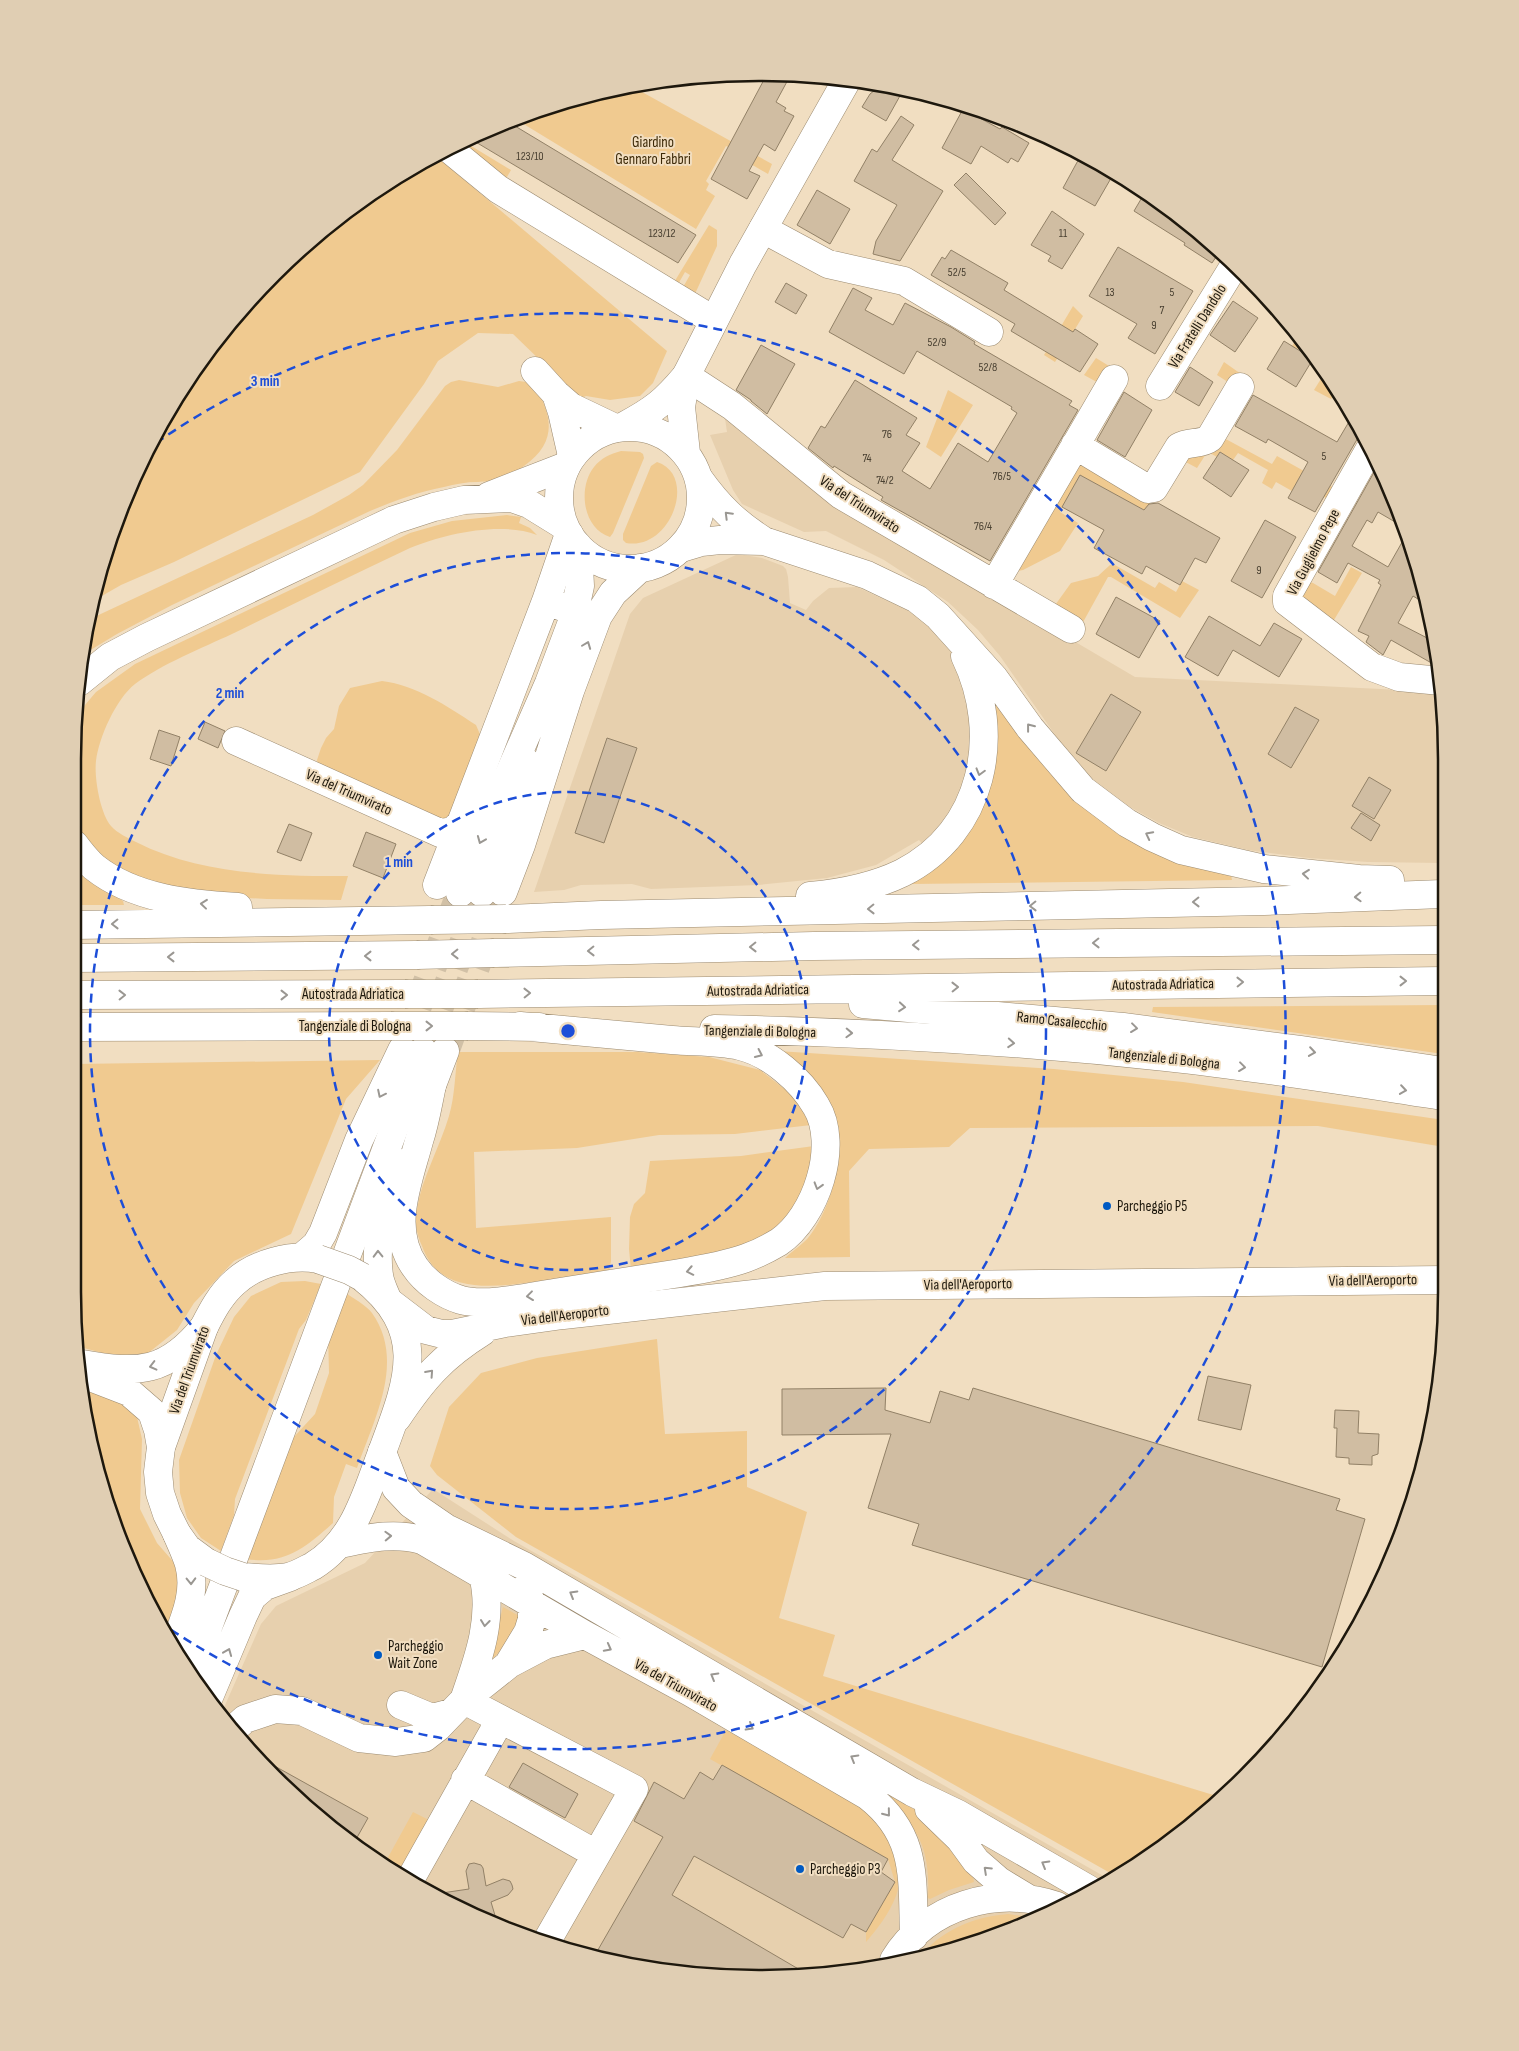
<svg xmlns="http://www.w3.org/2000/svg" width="1519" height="2051" font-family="'Sofia Sans Condensed',sans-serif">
  <rect width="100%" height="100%" fill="#f1dec1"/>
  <path fill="#e7d0ae" d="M724 412 829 497 1135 677 1441 692 1442 863 1368 862 1309 858 1248 850 1193 837 1159 823 1130 807 1095 781 1065 749 1000 656 978 630 948 602 884 560 826 531 804 532 742 504 733 490 710 435 727 432Z
    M738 554 762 558 783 566 786 569 788 577 790 603 806 610 813 601 829 588 857 587 909 611 928 625 941 639 953 654 975 727 962 796 925 847 919 840 876 865 827 878 758 885 651 889 632 884 581 885 564 890 534 892 630 614 643 598Z
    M433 1489 514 1541 1107 1878 1023 1926 849 1973 715 1977 626 1965 456 1908 306 1808 222 1712 261 1624 276 1606 365 1563Z"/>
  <path fill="#f0ca90" d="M633 87 772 164 768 174 749 163 747 156 726 146 706 181 709 184 706 190 715 196 696 229 517 120C533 114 585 89 600 97L602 93Z
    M463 141 511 170 504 182 456 143Z
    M436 156 667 351 653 383 640 396 610 400 586 396 573 401 545 365 513 334 478 333 438 361 424 384 360 472 174 562 121 585 93 601 96 582 125 496 188 378 243 306 341 215Z
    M709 225 717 230V246L694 296 682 289 690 275 685 272 677 286 673 284Z
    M1073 306 1083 316 1055 362 1044 355Z
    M1299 335 1314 357 1292 346Z
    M1096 358 1114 369 1104 386 1084 375Z
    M1224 362 1241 374 1234 386 1217 375Z
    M1324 374 1335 393 1331 399 1314 390Z
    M459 380 498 387 519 381 533 383C553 415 558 442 524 466 517 471 506 479 497 481 491 482 484 481 478 482 466 482 455 484 444 487 418 492 394 501 370 511L172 605 117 634 84 654 90 619 313 515 349 495 363 485 397 450 445 386 451 382Z
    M948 390 973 405 941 457 926 447Z
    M1222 437 1272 464 1277 456 1338 490 1331 502 1299 478 1292 491 1276 482 1272 489 1262 483 1268 470 1238 453 1233 460 1220 452 1217 457 1210 453 1206 454 1197 468 1180 459Z
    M621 451 640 452 643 454 644 458 613 533 610 537C582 528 578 487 594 467 601 458 610 454 621 451Z
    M1075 460 1152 500 1146 511 1080 475 1060 512 1078 523 1060 551 1023 570 1018 571Z
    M657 462C698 475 671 551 626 543L623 540V534L651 466Z
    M507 515 521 517 519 523 530 528 537 535C501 521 444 534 410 548 351 576 291 605 232 634 202 648 162 664 135 684 116 699 99 737 96 761 94 777 100 813 111 826 117 833 128 838 136 842 201 875 277 876 348 876L341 900 267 899 210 896 177 892 114 869 83 838 74 822V725L85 705 96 692 135 664 410 533 452 521Z
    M1110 565H1115L1155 588 1159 582 1176 592 1182 581 1199 590 1180 618 1111 577H1108L1082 624 1053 608 1071 583 1098 576Z
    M1351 567 1362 573 1331 625 1296 597 1304 580 1313 583 1335 596Z
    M382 681C416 685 447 706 476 725L482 739 451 822 319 773 317 760 321 748 326 738 334 729 339 706 350 688Z
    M999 704 1053 772 1231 875 1232 880 911 884 996 742 995 707Z
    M74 866 85 877 123 901 124 905H73Z
    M1443 1005V1054L1152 1012 1153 1007Z
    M778 1051 1054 1069 1183 1082 1444 1120V1147L1318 1126 970 1128 949 1147 869 1149 849 1171 850 1257 785 1258C792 1251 802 1245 808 1238 833 1207 849 1144 832 1107 821 1084 796 1067 778 1051Z
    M458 1052H637L709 1057 760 1070 791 1094 804 1108 811 1125 735 1134 659 1135 577 1148 474 1152 476 1228 611 1217V1261L609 1272C587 1275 564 1278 541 1281 499 1286 440 1298 422 1246 417 1235 414 1222 417 1209 422 1177 440 1147 449 1116 455 1096 455 1072 458 1052Z
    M380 1060 346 1099 291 1234 234 1261 194 1303 177 1330 147 1354 110 1355 80 1347 73 1291V1064Z
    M814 1146 802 1204 750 1249 631 1270 629 1249 630 1217 634 1204 645 1193 650 1161 741 1156Z
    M305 1281 321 1284 306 1320 299 1329 235 1499 234 1515 221 1551 201 1538 187 1518 180 1493 179 1460 216 1355 234 1317 251 1296 281 1282Z
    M344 1292C353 1298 366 1305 372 1313 406 1361 374 1419 357 1468L346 1464 334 1497 333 1523C305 1548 285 1565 246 1559L293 1438 315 1414 329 1373 328 1333Z
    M657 1339 665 1434 747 1431V1487L807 1512 779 1618 835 1635 823 1676 1220 1797 1178 1836 1112 1874 516 1537 437 1475 430 1466 449 1407 481 1373 537 1358Z
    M85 1387 119 1401 137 1417 142 1439 140 1509 157 1543 177 1566 182 1605 169 1637 125 1555 96 1470Z
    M503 1607 521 1617 517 1632 488 1664Z
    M726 1730 863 1806C884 1828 908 1864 896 1896 889 1914 878 1928 866 1942V1932L895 1882 888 1859 710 1759Z
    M874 1787 926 1816 973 1877 974 1882 949 1890 930 1899 928 1898C931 1840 913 1822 874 1787Z
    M413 1812 429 1820 401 1871 386 1861Z
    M1008 1914 1037 1918 1023 1926 923 1953C946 1928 975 1917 1008 1914Z"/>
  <path fill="#d0bda2" stroke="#928167" d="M766 76H790L776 102 786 108 784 111 794 116 775 151 764 144 749 171 760 176 747 199 711 179Z
    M880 86 892 88 901 94 886 121 862 107 870 94Z
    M963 109 1000 129 1002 127 1029 143 1018 162 1011 158 1008 163 981 146 971 164 942 148Z
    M901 116 914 125 892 160 943 191 900 261 873 254 876 241 897 205 854 181 872 149 877 152Z
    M510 123 696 235 678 263 469 138Z
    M1081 155 1103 164 1114 173 1095 206 1063 188Z
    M966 173 1006 213 995 225 954 185Z
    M817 190 850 209 830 244 797 225Z
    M1144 194 1212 243 1220 251 1212 263 1184 245 1185 243 1134 211Z
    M1052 211 1084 234 1062 269 1048 261 1051 256 1031 245Z
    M1118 247 1193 291 1155 354 1128 338 1137 324 1089 296Z
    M951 250 1008 283 1004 290 1073 332 1075 329 1098 344 1080 372 1011 331 1015 324 931 275 942 257 945 259Z
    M786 283 807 295 796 314 775 302Z
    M853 288 872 298 865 310 893 325 905 303 951 327 975 342 974 344 1072 401 1069 405 1078 410 990 561 881 500 883 497 834 466 833 468 808 448 821 426 825 428 855 380 917 418 906 435 920 443 902 471 930 489 958 443 988 462 1017 413 1011 409 1012 407 917 351 904 374 829 332Z
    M1233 301 1258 318 1235 352 1210 335Z
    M1284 341 1313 359 1296 387 1267 369Z
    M761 345 795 364 767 414 751 401V400L736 390Z
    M1190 367 1213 382 1199 406 1175 392Z
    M1124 392 1152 410 1125 457 1097 440Z
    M1253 395 1337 442 1350 420 1359 436 1315 512 1288 498 1308 462 1268 439 1266 443 1235 426Z
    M1220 452 1249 470 1231 497 1203 478Z
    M1377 467 1394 497 1402 526 1378 512 1372 523 1367 520 1352 546 1388 567 1405 537 1420 594 1418 599 1413 596 1398 623 1433 641 1439 665H1435L1391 640 1383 655 1366 642 1369 636 1358 631 1381 585 1378 583 1380 580 1348 563 1337 583 1318 572Z
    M1080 475 1144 510 1149 504 1158 503 1220 538 1206 563 1195 558 1180 585 1146 566 1142 574 1094 548 1104 530 1062 507Z
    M1265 520 1296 537 1262 598 1231 581Z
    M1116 597 1160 621 1139 658 1096 634Z
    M1209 616 1260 646 1274 623 1302 639 1279 677 1233 650 1218 676 1185 657Z
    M1111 694 1141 712 1106 771 1076 753Z
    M1295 707 1319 720 1291 768 1268 754Z
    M205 722 225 731 218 748 198 739Z
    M159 730 180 737 171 766 150 759Z
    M607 738 637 748 604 843 575 833Z
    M1369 777 1391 790 1374 819 1352 806Z
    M1361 813 1380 825 1371 841 1351 828Z
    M289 824 312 833 301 861 277 852Z
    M366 832 396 844 383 878 353 866Z
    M1208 1376 1251 1385 1241 1430 1198 1420Z
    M886 1388 885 1410 930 1423 940 1391 969 1400 973 1388 1340 1499 1336 1510 1365 1519 1322 1667 912 1545 919 1524 868 1508 891 1434 782 1435V1389Z
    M1335 1410 1359 1411 1358 1433 1379 1434 1378 1454 1372 1456V1465L1349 1464V1458L1336 1457 1337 1428H1334Z
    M523 1763 578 1794 565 1818 509 1787Z
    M271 1764 368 1818 355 1841 306 1808 270 1766Z
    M722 1765 888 1859 881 1872 895 1882 866 1932 851 1924 843 1938 694 1856 672 1895 807 1974 715 1977 626 1965 595 1955 663 1837 634 1821 654 1782 684 1799 700 1772 713 1780Z
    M474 1863 481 1865 483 1868 486 1886 503 1879 510 1881 512 1885 513 1889 508 1895 491 1902 497 1922 456 1908 435 1894 469 1889 466 1871 469 1864Z"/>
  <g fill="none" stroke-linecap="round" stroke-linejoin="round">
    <path stroke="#d1c0a6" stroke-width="28" stroke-dasharray="28 14" stroke-linecap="butt" d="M425 1047 480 898"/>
    <path stroke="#d1c0a6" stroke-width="28" stroke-dasharray="28 14" stroke-linecap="butt" d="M403 1046 458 899
      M447 1047 503 892"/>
    <defs>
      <path id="minor" d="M448 148 498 189 713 320
        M763 229 828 264 904 281 989 332
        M535 371 556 394 571 407 615 428
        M686 376 732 406 841 495 1071 629
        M1160 386 1234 266
        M556 394 562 412 572 456
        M1075 445 1148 489 1154 488 1179 447C1189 441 1201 445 1210 438L1240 387
        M1368 452 1287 596V602L1372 667 1399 677 1441 681
        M994 585 1114 379
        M563 607 546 601 569 534
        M236 741 440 833 453 831 461 823 546 601
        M437 885 461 823
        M482 893 525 761
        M388 1301 426 1330 442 1334H452L505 1323 563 1315 825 1286 1445 1280
        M397 1418C423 1379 442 1357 482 1332
        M382 1452 396 1488 411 1504 446 1528 524 1566 912 1792 958 1814 1088 1889
        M340 1544C369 1538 394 1532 422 1540L585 1635 690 1692 868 1796C918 1835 912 1878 914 1936
        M174 1647C184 1620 197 1593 189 1564 186 1554 181 1544 177 1534
        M509 1664 545 1645 585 1635
        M190 1675 423 1051
        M209 1697 243 1616 252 1597 265 1586 290 1577
        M464 1700 634 1789 548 1939
        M464 1700C478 1660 494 1618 483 1575
        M401 1705 432 1718 451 1713
        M236 1727 245 1719 275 1709 302 1711 359 1738 396 1742 424 1738 438 1727 464 1700 508 1665 528 1632 532 1619V1604L525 1589
        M465 1780 596 1854
        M929 1809 960 1839 976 1861 999 1881 1027 1898
        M411 1878 500 1720
        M894 1960C927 1905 998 1885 1057 1906"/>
      <path id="major" d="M624 426C654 410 664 402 686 376
        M559 498a71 71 0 1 1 142 0a71 71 0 1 1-142 0Z
        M686 453 681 407 686 376 743 264 848 78
        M503 892 521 845 570 691 598 616 613 593 640 568
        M460 893 492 813 549 683 572 622 580 586 578 546
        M424 1106 445 1051
        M302 1257 316 1245 323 1233 359 1140 402 1050
        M388 1301C385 1293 380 1284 379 1275 373 1235 390 1200 403 1163
        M206 1562 187 1548 177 1534 167 1514 160 1493 158 1472 161 1447 204 1327C212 1311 221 1294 235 1282 256 1263 291 1254 318 1259
        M243 1577C258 1578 273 1580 288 1577 297 1575 305 1570 313 1566 354 1541 365 1497 381 1455 407 1384 432 1332 362 1277"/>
      <path id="highway" d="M699 479C719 507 736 523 764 541
        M489 496 566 466
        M681 548 701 542 720 540 764 541 867 575 917 599 938 616 994 678 1030 728 1083 790 1127 823 1152 837 1181 850 1264 869 1359 879 1390 880
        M79 682 110 657 146 638 373 530 394 520 434 507 464 500 512 498 529 504 563 525
        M74 844C80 852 87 861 94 867 134 899 190 904 238 907
        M810 896C842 893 873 887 902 873 984 832 1003 734 965 656
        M506 919 601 915 1264 901 1442 894
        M73 925 431 920
        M494 953 814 946 1442 940
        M73 958 417 955
        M478 994 1443 981
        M73 995 405 994
        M863 1004 1123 1027 1300 1050 1443 1071
        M468 1026 539 1027
        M73 1027 391 1026
        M714 1029C865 1032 1016 1041 1166 1057 1259 1067 1351 1082 1443 1096
        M432 1085C428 1104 425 1123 419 1141 408 1182 388 1229 415 1267 425 1282 444 1295 461 1300 487 1307 533 1296 560 1292 598 1286 636 1280 674 1274 698 1270 724 1266 746 1258 757 1254 769 1248 779 1242 816 1217 840 1145 816 1106 801 1080 770 1053 740 1046 718 1041 694 1042 672 1040 621 1035 571 1031 520 1026
        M82 1364C139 1374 167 1373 204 1327
        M85 1375 129 1392 152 1412 158 1430 161 1447"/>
    </defs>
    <use href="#minor" stroke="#9c8b71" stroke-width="29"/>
    <use href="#major" stroke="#9c8b71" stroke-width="29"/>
    <use href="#highway" stroke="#9c8b71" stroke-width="29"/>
    <use href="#minor" stroke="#fff" stroke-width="28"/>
    <use href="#major" stroke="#fff" stroke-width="28"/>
    <use href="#highway" stroke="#fff" stroke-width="28"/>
    <defs>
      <path id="major-bridge" d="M318 1259 349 1270 362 1277
        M206 1562 225 1571 243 1577"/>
      <path id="highway-bridge" d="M431 920 506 919
        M417 955 494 953
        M405 994H478
        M391 1026H468"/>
    </defs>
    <use href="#major-bridge" stroke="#9c8b71" stroke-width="29" stroke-linecap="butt"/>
    <use href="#highway-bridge" stroke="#9c8b71" stroke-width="29" stroke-linecap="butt"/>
    <use href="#major-bridge" stroke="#fff" stroke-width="28"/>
    <use href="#highway-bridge" stroke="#fff" stroke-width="28"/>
  </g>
  <defs><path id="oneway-chevron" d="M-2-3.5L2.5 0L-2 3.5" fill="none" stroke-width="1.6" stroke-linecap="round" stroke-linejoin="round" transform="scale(1.25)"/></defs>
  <g stroke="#9a9792">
    <use href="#oneway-chevron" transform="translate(728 515) rotate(-135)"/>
    <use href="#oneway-chevron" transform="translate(587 645) rotate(-69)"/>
    <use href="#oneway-chevron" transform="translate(1030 727) rotate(-128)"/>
    <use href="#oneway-chevron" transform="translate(980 772) rotate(106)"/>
    <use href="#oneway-chevron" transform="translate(1149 835) rotate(-153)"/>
    <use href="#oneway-chevron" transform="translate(481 840) rotate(112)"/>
    <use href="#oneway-chevron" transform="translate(1306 874) rotate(-174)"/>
    <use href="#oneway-chevron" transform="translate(1358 897) rotate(178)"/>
    <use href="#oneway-chevron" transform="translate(1196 902) rotate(179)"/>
    <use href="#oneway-chevron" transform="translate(204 904) rotate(-174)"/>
    <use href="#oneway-chevron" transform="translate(1033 906) rotate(179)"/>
    <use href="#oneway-chevron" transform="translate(871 909) rotate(179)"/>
    <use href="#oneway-chevron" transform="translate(115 924) rotate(179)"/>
    <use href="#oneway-chevron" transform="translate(1096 943) rotate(179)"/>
    <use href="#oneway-chevron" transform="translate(916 945) rotate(179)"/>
    <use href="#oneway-chevron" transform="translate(753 947) rotate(179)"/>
    <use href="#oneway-chevron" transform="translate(591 951) rotate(179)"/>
    <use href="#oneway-chevron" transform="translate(455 954) rotate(179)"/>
    <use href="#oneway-chevron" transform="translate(368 956) rotate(180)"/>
    <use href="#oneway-chevron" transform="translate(171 957) rotate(180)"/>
    <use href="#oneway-chevron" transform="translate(1403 981)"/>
    <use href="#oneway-chevron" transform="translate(1240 982) rotate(-1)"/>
    <use href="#oneway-chevron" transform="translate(955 987) rotate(-1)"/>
    <use href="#oneway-chevron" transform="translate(527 993) rotate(-1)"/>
    <use href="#oneway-chevron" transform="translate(122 995) rotate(-1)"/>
    <use href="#oneway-chevron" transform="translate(284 995)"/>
    <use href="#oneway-chevron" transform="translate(902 1007) rotate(5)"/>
    <use href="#oneway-chevron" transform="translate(429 1026)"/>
    <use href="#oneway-chevron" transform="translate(1134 1028) rotate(7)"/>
    <use href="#oneway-chevron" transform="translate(849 1033) rotate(2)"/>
    <use href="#oneway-chevron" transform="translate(1011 1043) rotate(4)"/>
    <use href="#oneway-chevron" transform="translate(1312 1052) rotate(8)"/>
    <use href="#oneway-chevron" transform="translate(759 1054) rotate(25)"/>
    <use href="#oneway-chevron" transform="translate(1242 1067) rotate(7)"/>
    <use href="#oneway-chevron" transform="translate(1403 1090) rotate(8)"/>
    <use href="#oneway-chevron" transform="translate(381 1094) rotate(116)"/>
    <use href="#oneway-chevron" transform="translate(818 1186) rotate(107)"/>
    <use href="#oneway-chevron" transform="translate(378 1254) rotate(-91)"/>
    <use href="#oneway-chevron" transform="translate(690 1271) rotate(169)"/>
    <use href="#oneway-chevron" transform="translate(530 1296) rotate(173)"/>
    <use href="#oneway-chevron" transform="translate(153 1366) rotate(166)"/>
    <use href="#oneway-chevron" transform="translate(430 1373) rotate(-48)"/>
    <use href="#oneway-chevron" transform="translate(388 1536) rotate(-2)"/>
    <use href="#oneway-chevron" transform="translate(191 1581) rotate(89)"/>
    <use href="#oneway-chevron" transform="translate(573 1594) rotate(-150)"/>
    <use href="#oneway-chevron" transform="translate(485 1623) rotate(97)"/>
    <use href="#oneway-chevron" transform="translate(608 1648) rotate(28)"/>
    <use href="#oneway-chevron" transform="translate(228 1652) rotate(-68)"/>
    <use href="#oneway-chevron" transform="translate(714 1676) rotate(-150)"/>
    <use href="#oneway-chevron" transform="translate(750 1727) rotate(30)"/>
    <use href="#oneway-chevron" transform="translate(854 1758) rotate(-150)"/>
    <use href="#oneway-chevron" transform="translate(887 1813) rotate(51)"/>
    <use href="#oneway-chevron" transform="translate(1045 1864) rotate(-150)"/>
    <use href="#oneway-chevron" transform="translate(987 1870) rotate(-137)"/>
  </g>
  <g fill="none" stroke="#1d4ed8" stroke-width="2.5" stroke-dasharray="9 6">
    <circle cx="568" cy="1031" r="239"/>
    <circle cx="568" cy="1031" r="478"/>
    <path d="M156 443A718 718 0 1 1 161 1623"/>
  </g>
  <g fill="#005ac3" stroke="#f1dec1" stroke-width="2">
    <circle cx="1107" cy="1206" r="5"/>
    <circle cx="378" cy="1655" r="5"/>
    <circle cx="800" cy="1869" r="5"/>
  </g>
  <g text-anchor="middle" stroke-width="4" stroke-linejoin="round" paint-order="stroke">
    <g font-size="12" fill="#4a4132">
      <text x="530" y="160">123/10</text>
      <text x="662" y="237">123/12</text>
      <text x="1063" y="237">11</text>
      <text x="957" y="276">52/5</text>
      <text x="1110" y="296">13</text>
      <text x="1172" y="296">5</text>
      <text x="1162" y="314">7</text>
      <text x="1154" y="329">9</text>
      <text x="937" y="346">52/9</text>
      <text x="988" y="371">52/8</text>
      <text x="887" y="438">76</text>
      <text x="1324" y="460">5</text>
      <text x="867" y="462">74</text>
      <text x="1002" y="480">76/5</text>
      <text x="885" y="484">74/2</text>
      <text x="983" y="530">76/4</text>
      <text x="1259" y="574">9</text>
    </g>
    <g font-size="15" fill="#3c2907" stroke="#f1dec1">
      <text x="653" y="147">Giardino<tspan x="653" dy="17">Gennaro Fabbri</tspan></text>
    </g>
    <g font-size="15" fill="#1e180d" stroke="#f1dec1">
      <text transform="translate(1197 326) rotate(-58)" y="5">Via Fratelli Dandolo</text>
      <text transform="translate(860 504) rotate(33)" y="5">Via del Triumvirato</text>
      <text transform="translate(1313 552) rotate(-62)" y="5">Via Guglielmo Pepe</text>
      <text transform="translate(349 792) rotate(24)" y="5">Via del Triumvirato</text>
      <text transform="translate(1163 984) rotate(-1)" y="5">Autostrada Adriatica</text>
      <text transform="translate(758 990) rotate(-1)" y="5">Autostrada Adriatica</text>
      <text x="353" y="999">Autostrada Adriatica</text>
      <text transform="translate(1062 1021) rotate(6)" y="5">Ramo Casalecchio</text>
      <text x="355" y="1031">Tangenziale di Bologna</text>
      <text transform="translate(760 1031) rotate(1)" y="5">Tangenziale di Bologna</text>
      <text transform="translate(1164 1058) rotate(6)" y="5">Tangenziale di Bologna</text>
      <text transform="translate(1373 1280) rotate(-1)" y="5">Via dell'Aeroporto</text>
      <text transform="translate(968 1284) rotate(-1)" y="5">Via dell'Aeroporto</text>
      <text transform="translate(565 1315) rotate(-7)" y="5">Via dell'Aeroporto</text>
      <text transform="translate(189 1370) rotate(-70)" y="5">Via del Triumvirato</text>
      <text transform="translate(676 1685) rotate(29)" y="5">Via del Triumvirato</text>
    </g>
    <g font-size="15" fill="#1e180d" stroke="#f1dec1" text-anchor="start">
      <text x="1117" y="1211">Parcheggio P5</text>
      <text x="388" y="1651">Parcheggio<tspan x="388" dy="17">Wait Zone</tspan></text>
      <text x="810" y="1874">Parcheggio P3</text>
    </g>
  </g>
  <path d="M0 0H1519V2051H0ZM759 81H760A678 678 0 0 1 1438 759V1292A678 678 0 0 1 760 1970H759A678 678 0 0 1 81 1292V759A678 678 0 0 1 759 81Z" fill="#e0ceb3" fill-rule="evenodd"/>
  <path fill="none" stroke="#1e180d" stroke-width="2.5" d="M759 81H760A678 678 0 0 1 1438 759V1292A678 678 0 0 1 760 1970H759A678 678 0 0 1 81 1292V759A678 678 0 0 1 759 81Z"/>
  <circle cx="568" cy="1031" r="8" fill="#1d4ed8" stroke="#f1dec1" stroke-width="2.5"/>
  <g font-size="15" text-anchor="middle" font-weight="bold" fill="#1d4ed8" stroke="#f1dec1" stroke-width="4" stroke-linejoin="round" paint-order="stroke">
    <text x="265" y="386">3 min</text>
    <text x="230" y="698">2 min</text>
    <text x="399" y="867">1 min</text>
  </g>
</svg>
